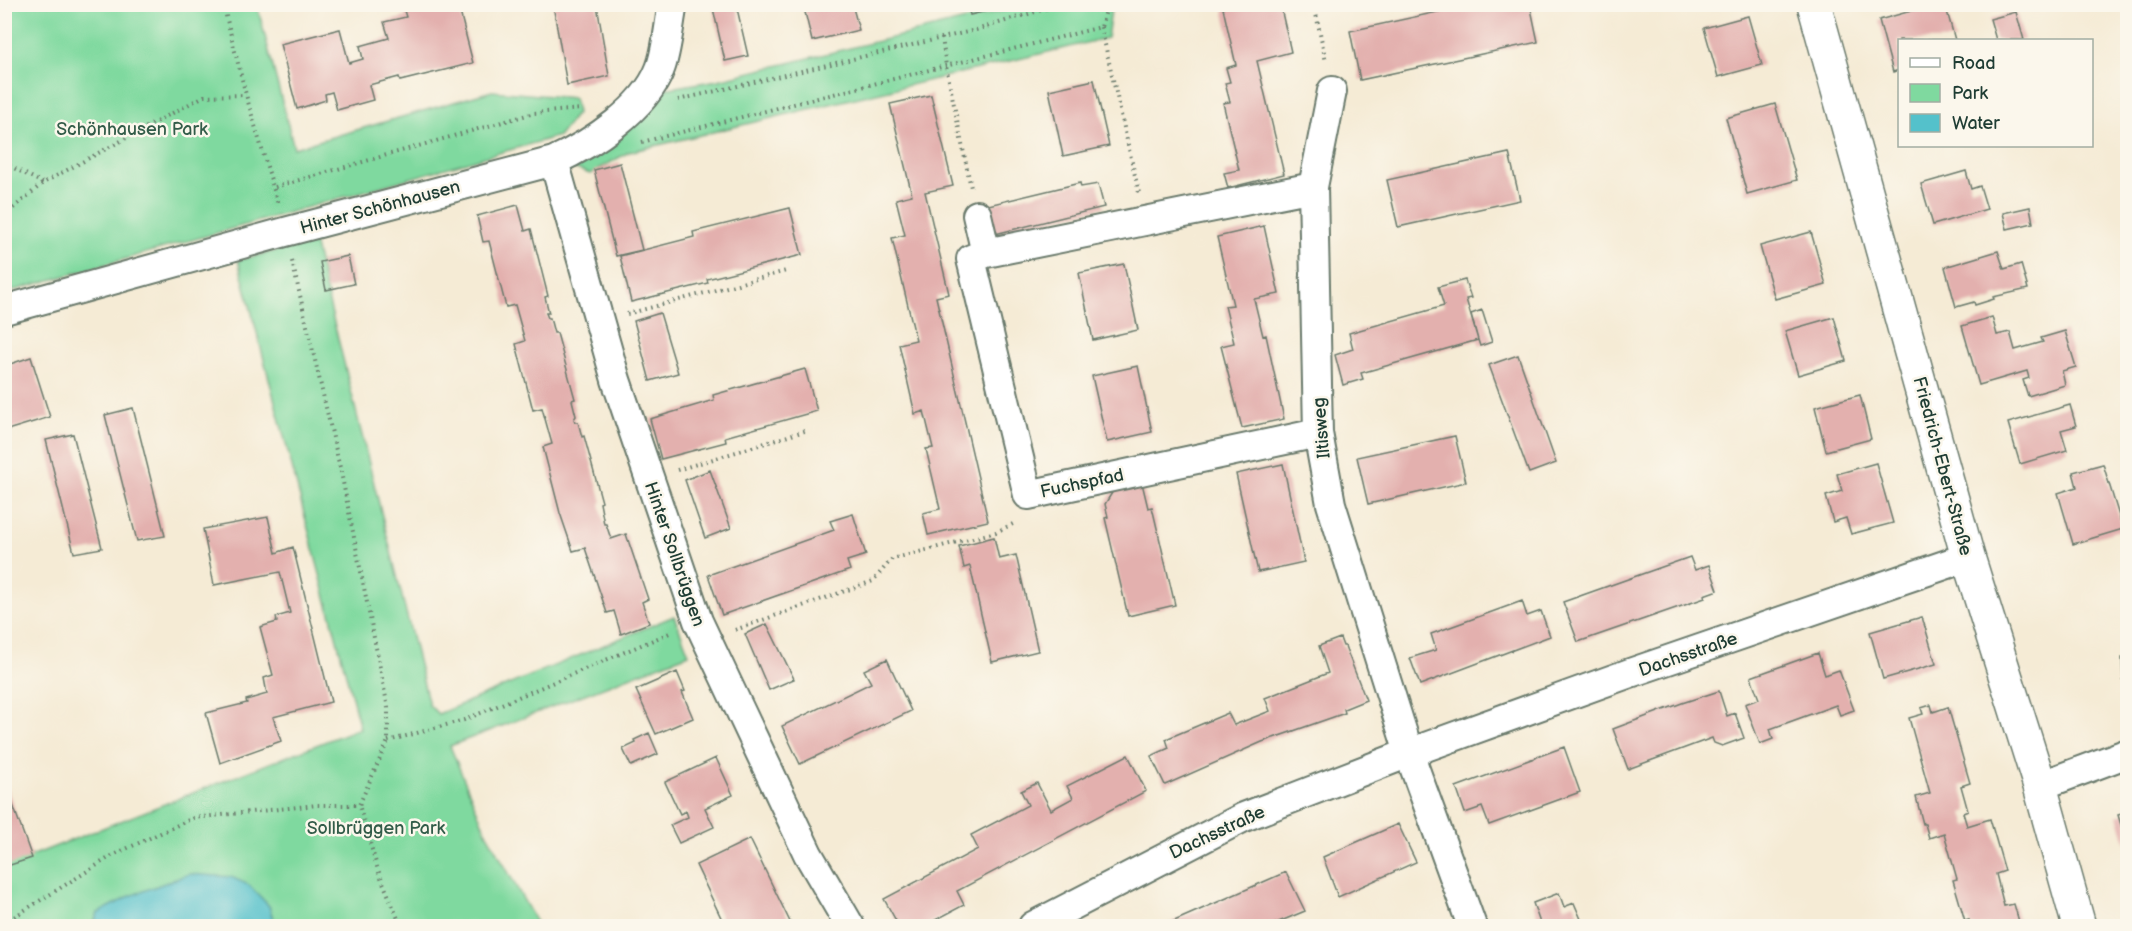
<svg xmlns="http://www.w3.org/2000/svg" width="2132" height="931" font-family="'Balsamiq Sans',sans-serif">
  <rect width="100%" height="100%" fill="#fbf7ec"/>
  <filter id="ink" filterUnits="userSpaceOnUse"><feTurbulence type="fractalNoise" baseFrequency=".0167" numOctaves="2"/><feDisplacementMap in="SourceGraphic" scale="12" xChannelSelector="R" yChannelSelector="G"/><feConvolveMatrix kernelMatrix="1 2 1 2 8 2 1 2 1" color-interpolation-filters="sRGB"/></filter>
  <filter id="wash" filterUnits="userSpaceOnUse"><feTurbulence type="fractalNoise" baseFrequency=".008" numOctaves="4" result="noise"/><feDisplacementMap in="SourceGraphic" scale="24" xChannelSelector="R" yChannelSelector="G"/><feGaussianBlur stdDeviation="1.35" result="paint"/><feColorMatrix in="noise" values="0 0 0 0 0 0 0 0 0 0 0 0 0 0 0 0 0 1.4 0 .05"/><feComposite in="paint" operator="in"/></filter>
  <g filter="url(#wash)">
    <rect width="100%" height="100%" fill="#f5ebd5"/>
    <path fill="#7fd99f" stroke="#4f8b6a" stroke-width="1.5" d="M5 4 257 5 294 148 492 91 574 98 577 113 559 136 5 293Z
      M1008 5H1118L1111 11 1107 38 629 152 590 174 571 167 664 89 718 80 1007 10Z
      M314 242 429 705 438 714 674 616 689 654 450 746 486 832 538 926H275L269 906 98 913 93 926H5V866L360 728 238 260Z"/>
    <path fill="#54c1cb" stroke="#3a7f80" stroke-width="1.5" d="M189 874 231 877 249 885 269 906 275 926H93L98 913 130 896Z"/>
    <g id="blocks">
      <path fill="#e3b0ae" d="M402 4H458L473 63 400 81 399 77 369 85 373 100 337 110 332 92 325 94 326 100 297 109 280 44 340 29 349 63 363 59 360 46 389 38 384 22 406 17Z
        M712 4H736L748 56 725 61Z
        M803 4H852L859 30 812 41Z
        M967 4H994L995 9 970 15Z
        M1222 4H1280L1291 52 1257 61 1284 174 1228 188 1224 173 1239 170 1223 103 1230 102 1225 83 1230 82 1226 68 1236 65Z
        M1474 4H1530L1538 42 1360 80 1350 31Z
        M1936 4H1945L1955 40H1899V70L1893 72 1879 20Z
        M553 5H597L609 76 567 85Z
        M2016 12 2024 40H1996L1990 19Z
        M1748 16 1762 65 1718 77 1704 28Z
        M1094 80 1109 146 1063 156 1049 90Z
        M931 95 953 186 925 192 949 294 936 297 988 521 928 535 923 513 940 509 926 449 933 448 924 411 915 414 899 344 916 340 892 238 905 235 896 199 912 195 890 104Z
        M1775 104 1797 180 1747 194 1726 118Z
        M1509 153 1520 200 1398 227 1387 180Z
        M620 163 642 250 616 256 594 170Z
        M1966 171 1971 189 1980 186 1987 209 1933 225 1921 184Z
        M1080 183 1081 187 1098 184 1104 207 987 236 980 207Z
        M518 205 525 231 531 229 548 296 545 297 549 313H546L548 318H550L554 333H557L575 399 572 400 576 416 574 419 575 422H578L582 437 584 436 602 502 600 503 604 524H606L611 539 626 534 648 599 642 602 649 623 621 634 614 611 607 613 585 548 573 551 560 513 543 447 552 444 542 408 533 410 516 344 525 341 515 305 506 307 489 241 483 242 477 216Z
        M2030 207 2033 223 2007 229 2003 213Z
        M790 208 802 255 707 279 708 283 631 302 620 256 694 237 693 232Z
        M1264 226 1279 294 1254 299 1263 336 1266 335 1284 419 1242 428 1221 346 1234 343 1225 306 1233 305 1217 237Z
        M1811 232 1826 285 1775 299 1760 246Z
        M1998 251 2004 269 2021 264 2028 289 1993 297 1994 299 1975 305 1974 302 1956 307 1945 267Z
        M348 256 354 284 326 290 320 262Z
        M1124 264 1138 330 1093 340 1079 273Z
        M1465 280 1471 298 1466 299 1478 340 1471 314 1482 310 1492 342 1480 346 1478 340 1361 373 1363 379 1343 385 1335 355 1353 349 1349 333 1444 306 1438 287Z
        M660 313 678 373 650 381 634 321Z
        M1834 317 1846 361 1798 375 1785 331Z
        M1992 317 1997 335 2010 332 2015 350 2043 342 2041 338 2065 331 2076 367 2062 371 2065 385 2028 396 2023 380 2029 378 2027 371 1979 385 1962 326Z
        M1518 355 1556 463 1529 473 1489 365Z
        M31 357 50 417 4 431V366Z
        M1138 366 1152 432 1107 442 1092 376Z
        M805 369 817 411 725 437 726 442 661 459 650 419 714 400 713 395Z
        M1860 395 1871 439 1826 451 1815 407Z
        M2070 405 2076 426 2061 430 2067 450 2020 464 2008 423Z
        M133 408 165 536 137 541 105 415Z
        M73 434 102 548 74 553 46 440Z
        M1455 436 1466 482 1368 504 1357 457Z
        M1876 463 1893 523 1851 534 1846 518 1833 522 1826 496 1842 491 1837 474Z
        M1283 464 1304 562 1258 572 1236 474Z
        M2103 464 2123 529 2073 544 2058 493 2077 487 2073 472Z
        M710 470 731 528 705 538 685 480Z
        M1142 483 1148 508 1152 507 1175 605 1128 616 1105 518 1108 517 1105 504 1115 488Z
        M853 514 866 555 847 561 850 570 722 615 708 575 834 530 830 521Z
        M268 517 276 553 293 547 331 702 273 717 281 741 220 763 206 713 247 703 246 700 267 694 264 678 273 675 260 627 277 622 276 617 290 613 280 572 214 585 203 529Z
        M994 537 999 559 1016 555 1038 651 992 662 970 566 964 568 959 546Z
        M1690 557 1695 570 1709 565 1718 590 1704 595 1705 598 1578 642 1563 602Z
        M1522 601 1527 616 1541 611 1550 636 1420 685 1410 658 1436 650 1431 634Z
        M1922 617 1936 664 1883 679 1870 632Z
        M767 624 794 679 769 690 745 634Z
        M1340 638 1343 646H1345L1366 700 1344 709 1345 713 1262 742 1165 785 1151 756 1169 748 1166 739 1228 713 1234 725 1270 711 1265 698 1328 673 1319 646Z
        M1818 653 1825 675 1839 670 1854 710 1840 715 1836 705 1770 729 1773 739 1760 744 1745 704 1759 699 1751 677Z
        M2122 658H2127V686H2123Z
        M887 659 911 711 800 764 782 726 871 683 864 670Z
        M677 672 685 691 682 692 693 718 656 734 636 690Z
        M1719 691 1727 716 1735 713 1744 738 1722 746 1714 743 1712 738 1628 769 1613 729 1682 703Z
        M1931 705 1933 712 1948 707 1970 783 1961 786 1968 811 1963 813 1967 826 1990 819 2005 871 1996 874 2004 906 2014 904 2020 925 1971 926 1969 920 1965 921 1953 880 1957 879 1944 833 1929 838 1925 824H1923L1916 797 1930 793 1909 718 1923 714 1921 708Z
        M649 733 658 754 631 766 623 749 636 743 634 740Z
        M1564 747 1580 792 1489 825 1482 807 1465 813 1456 787Z
        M1128 755 1146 791 957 891 964 905 924 926H899L884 899 978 849 971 835 1028 805 1021 791 1037 783 1051 810 1073 798 1067 786Z
        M716 758 733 795 705 808 714 827 679 843 670 825 688 817 686 811 680 814 665 782Z
        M4 780 32 858 4 867Z
        M2127 812V845L2118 815Z
        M1398 824 1416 862 1338 897 1323 857Z
        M750 839 792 926H725L696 865Z
        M1286 872 1305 911 1269 926H1236L1235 924 1229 926H1163Z
        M1559 893 1564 907 1574 903 1584 926H1541L1533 903Z"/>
    </g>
  </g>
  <g filter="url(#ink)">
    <use href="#blocks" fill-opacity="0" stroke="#6a7a6c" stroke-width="1.5"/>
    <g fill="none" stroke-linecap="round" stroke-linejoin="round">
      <defs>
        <path id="minor" d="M1332 91 1313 187 1318 433 1331 504 1409 753 1472 926
          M554 161 616 380 698 621 808 854 850 926
          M977 215 986 253 1313 187
          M986 253 971 259 1028 495 1318 433
          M4 310 285 232 554 161C591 144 645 109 660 69 667 52 669 23 673 4
          M2040 786 2128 753
          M1033 926 1244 817 1409 753 1630 673 1968 557"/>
        <path id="tertiary" d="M1814 4 1968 557 2040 786 2079 926"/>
      </defs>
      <use href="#minor" stroke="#6a7a6c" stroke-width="32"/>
      <use href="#tertiary" stroke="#6a7a6c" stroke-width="36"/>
      <path stroke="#6a7a6c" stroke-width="4" stroke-dasharray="1.5 4.5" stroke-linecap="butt" d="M223 4 246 95 278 204
        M1314 4 1326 62
        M1101 27 1139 193
        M942 38 946 66 971 188
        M678 100 976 30 1061 4
        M642 142 1101 27 1108 4
        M4 163 43 183
        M275 187 534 113 581 109
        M4 216 43 183 204 96 246 95
        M292 261 341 472 388 708V741L359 805 378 870 401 926
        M627 314 786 271
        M677 470 808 430
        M735 630 873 581 892 559 996 532 1015 523
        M388 741 464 720 672 632
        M4 923 115 854 193 818 317 805H359"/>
      <use href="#minor" stroke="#fff" stroke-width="28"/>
      <use href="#tertiary" stroke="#fff" stroke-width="33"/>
    </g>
  </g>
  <g text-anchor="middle" stroke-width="5" stroke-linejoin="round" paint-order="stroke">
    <g font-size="18" fill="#325c49" stroke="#fbf7ec">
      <text x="132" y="135">Schönhausen Park</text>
      <text x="376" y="834">Sollbrüggen Park</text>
    </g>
    <g font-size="18" fill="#1f3d34" stroke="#fbf7ec">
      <text transform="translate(380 207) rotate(-15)" y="6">Hinter Schönhausen</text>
      <text transform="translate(1321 428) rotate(-95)" y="6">Iltisweg</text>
      <text transform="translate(1943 466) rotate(75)" y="6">Friedrich-Ebert-Straße</text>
      <text transform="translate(1082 483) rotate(-12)" y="6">Fuchspfad</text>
      <text transform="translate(675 554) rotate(71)" y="6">Hinter Sollbrüggen</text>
      <text transform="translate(1688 654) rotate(-19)" y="6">Dachsstraße</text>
      <text transform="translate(1217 832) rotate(-25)" y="6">Dachsstraße</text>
    </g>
  </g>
  <rect width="2132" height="931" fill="none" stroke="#fbf7ec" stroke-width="24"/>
  <rect x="1898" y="39" width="195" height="108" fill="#fbf7ec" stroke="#a3ada2" stroke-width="1.5"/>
  <rect x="1910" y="58" width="30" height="9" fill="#ffffff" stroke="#a3ada2" stroke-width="1.5"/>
  <text x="1952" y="69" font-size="18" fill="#1f3d34">Road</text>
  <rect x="1910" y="84" width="30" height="18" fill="#7fd99f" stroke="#a3ada2" stroke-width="1.5"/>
  <text x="1952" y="99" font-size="18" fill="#1f3d34">Park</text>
  <rect x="1910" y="114" width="30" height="18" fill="#54c1cb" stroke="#a3ada2" stroke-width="1.5"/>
  <text x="1952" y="129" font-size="18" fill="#1f3d34">Water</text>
</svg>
